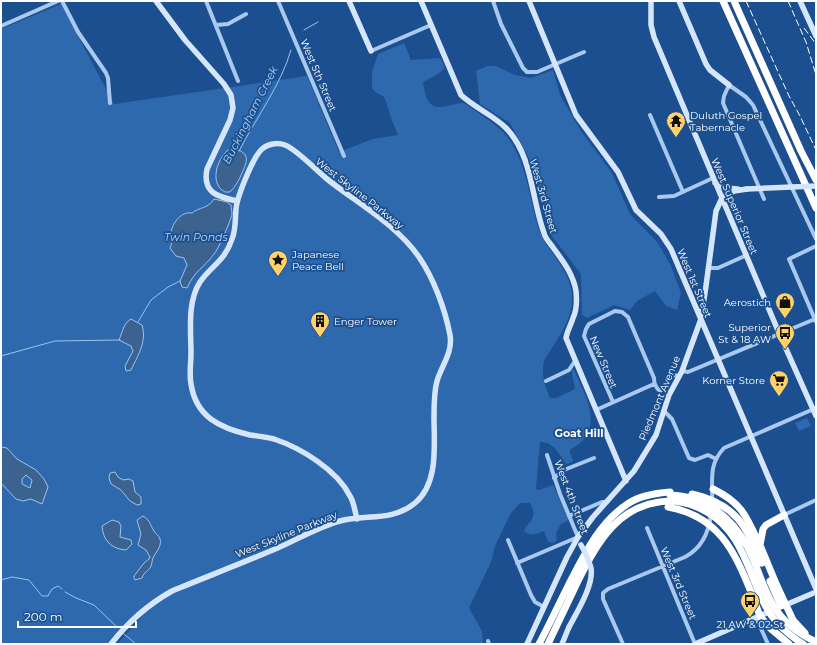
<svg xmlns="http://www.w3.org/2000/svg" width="817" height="645" font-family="Montserrat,sans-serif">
  <rect width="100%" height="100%" fill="#1b4f8f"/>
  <path fill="#2e69ad" d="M61 4 114 104 307 76 339 152 373 139 398 135 391 118 386 101 383 96 375 92 372 88V72L378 54 404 43 411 60 440 58 444 65V69L438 74 423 82C426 98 427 111 448 106 453 105 458 103 464 103 477 112 491 121 503 132 529 160 528 203 542 237 544 242 548 247 552 252 562 267 573 282 572 301 571 322 556 341 545 359 540 372 545 385 550 398H556L575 389 572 373V370H574C583 391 601 419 583 440 580 444 574 447 570 450V453L573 460 572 462 566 464C559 454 553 441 540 442L536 488 537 490H539L553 485 569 520 561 524 556 533 557 540 554 543 548 542 544 531C536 534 531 537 524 531L525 528C533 519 537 514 530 503H520L511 513 495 546 491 562 469 608 482 631 483 644H117L141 618 136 613 123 625 107 644H1V29Z
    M487 66H496L515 75 531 78 553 70 560 95 581 131 612 173 630 214 658 243 671 266 681 293 677 310 666 306 655 291 637 301 630 310 614 305 587 318 582 315 581 274 551 235 533 166 510 123 480 104 476 71Z
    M807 418 811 426 799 431 795 423Z"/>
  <path fill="#3c6290" stroke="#9cc4f0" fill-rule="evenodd" d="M231 148C249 152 249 158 242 173 239 180 236 186 230 192H225C222 190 219 188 218 185 212 174 220 154 231 148Z
    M214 199 227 202 231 205C231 208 232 212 232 214 231 220 218 250 214 254 204 268 195 270 187 288L182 287 180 281 187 265 184 258 176 256 170 248C171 245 173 241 172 238 172 234 171 236 171 232 173 222 182 211 192 213 199 207 208 209 214 199Z
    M131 319 142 325C147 342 138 355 131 370L126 371 125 366 133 351 131 346 119 340C123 331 123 324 131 319Z
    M1 447 7 448 17 459 36 470 44 479 48 487 42 504 31 499 23 501 16 499 1 483ZM26 475 32 480 30 488 22 484V479Z
    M115 472 118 477 123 480 129 479 133 481 135 492 141 497V504L137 505 130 501 121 490 111 484 109 478 110 473Z
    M143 516C150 520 150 525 154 531 155 534 159 535 160 539 162 545 157 551 154 556 151 560 153 564 150 568 147 572 143 573 142 578L135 580 134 578V576L144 563 149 559 150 557 146 550 138 545 141 534 137 520Z
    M112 520 119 522 121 526 120 537 131 540 132 544 126 550C111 549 103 540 102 526Z"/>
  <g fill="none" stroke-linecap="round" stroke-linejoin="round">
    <path stroke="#9cc4f0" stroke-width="1" d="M360 2 361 1
      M304 30 318 22
      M239 151C256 118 281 85 291 50
      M138 322 151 300 168 287 180 281
      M1 356 55 341 120 340
      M1 580 12 577 29 580 42 596H48L52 589 58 586 62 589
      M65 592 76 598 94 605 118 628
      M124 634 136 644"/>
    <path stroke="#a9c9ee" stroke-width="4" d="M62 1 78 32 106 73 108 78 110 103
      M206 1 238 81
      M278 1 344 156
      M493 1 501 24 523 68 527 72H537L584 52
      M216 25 228 24 246 14
      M1 26 58 1
      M371 51 431 25
      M650 115 683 192
      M659 197 674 196 713 178
      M764 199 723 103 724 96 729 85 746 97 753 105 816 239
      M816 246 789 259 816 322
      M709 268H718L747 255
      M682 371 688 372 815 319
      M546 381 569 370 575 361
      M613 402 584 336 586 329 589 324 615 311 622 312 628 317 654 378C654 384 656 388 660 391L663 389 672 375 680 376
      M596 410 654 384
      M664 411 672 419 689 458 695 460 708 455 716 459
      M554 478 564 470 594 458
      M712 501C713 480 708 465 724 448L816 408
      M784 515 816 500
      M569 516 602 502H607
      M647 528 695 644
      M508 540 531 595 535 602 544 607
      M517 563 578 537 560 494 547 455
      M760 616 758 622 768 644
      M488 641 489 644
      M623 644 603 599V593L608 589 685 557C702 548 709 532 711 514"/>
    <path stroke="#d6e6fa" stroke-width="5.5" d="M156 1 185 40 224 84 231 95 233 108 230 120 207 169C202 193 218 197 237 201
      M349 1 371 51
      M421 1 461 95C475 108 493 115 506 128 533 156 531 198 544 233 545 238 549 242 552 246 562 260 573 273 576 291 577 301 577 310 573 318 571 325 567 331 566 338L626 481
      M529 1 576 115 618 172 636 210 661 234 671 249 816 589
      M651 1V25L654 37 779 333 816 416
      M679 1 706 64 710 70 729 85
      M800 1 816 36
      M715 183 725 188 738 189
      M722 198 734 191 747 189
      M783 606 816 592
      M111 644C128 622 149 604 172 591 206 577 240 564 273 550 295 541 317 527 340 521 366 514 392 522 415 503 439 483 434 444 434 417 434 405 434 392 437 381 442 365 453 352 450 335 445 309 434 279 419 257 397 225 357 203 327 179 316 170 296 149 285 145 277 142 268 144 262 149 253 157 237 197 236 209 235 220 236 230 232 239 225 261 211 266 200 282 187 302 191 331 191 353 191 363 189 374 191 384 196 417 220 428 250 435 258 436 266 437 274 439 301 448 337 470 350 496 354 502 355 512 357 519
      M527 644 567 557 578 537 593 517 634 471 656 435 669 395 682 371 701 319 706 286 716 211 722 198
      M562 644 569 627
      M695 644 771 611"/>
    <path stroke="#fff" stroke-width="7" d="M723 1 816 208
      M734 1 801 151 816 180
      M713 489C742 503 747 517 759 544
      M770 581 781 606
      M777 586 760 545 763 529 766 525 784 515
      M751 592 760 616 770 628 789 644
      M539 644C549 625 558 606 568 586 584 555 599 522 629 503 641 495 657 493 670 492
      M548 644C558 623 568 602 578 581 598 541 619 503 669 501"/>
    <path stroke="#fff" stroke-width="1" stroke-dasharray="7 3" stroke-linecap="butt" d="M746 1 789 96 800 116 816 150
      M788 1 806 42 816 75
      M804 28 816 44"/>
    <path stroke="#d6e6fa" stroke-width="5.5" d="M747 189 816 186
      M569 627C577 612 594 585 591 568 589 560 585 552 581 545"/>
    <path stroke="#fff" stroke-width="7" d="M692 494C736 504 746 526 762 563
      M670 495C704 496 731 516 747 546 757 565 762 586 773 605 783 622 799 634 816 642
      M669 501C683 501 695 505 707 512 742 532 748 572 765 605 773 621 789 635 803 644
      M668 507C718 516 734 550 751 592
      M777 586 793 620 805 633"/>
  </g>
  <defs>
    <symbol id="temple-pin" viewBox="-11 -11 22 30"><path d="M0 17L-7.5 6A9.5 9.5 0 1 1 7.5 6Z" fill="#ffd166" stroke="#1b4f8f"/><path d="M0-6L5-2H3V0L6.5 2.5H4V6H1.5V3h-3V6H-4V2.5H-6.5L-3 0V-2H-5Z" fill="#111"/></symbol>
    <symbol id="sight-pin" viewBox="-11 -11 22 30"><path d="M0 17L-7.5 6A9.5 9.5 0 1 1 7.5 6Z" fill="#ffd166" stroke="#1b4f8f"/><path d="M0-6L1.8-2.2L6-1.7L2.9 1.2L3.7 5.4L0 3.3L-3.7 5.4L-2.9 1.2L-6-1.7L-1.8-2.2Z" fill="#111"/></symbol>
    <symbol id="shop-pin" viewBox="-11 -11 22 30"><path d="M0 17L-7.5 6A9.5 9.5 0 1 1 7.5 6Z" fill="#ffd166" stroke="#1b4f8f"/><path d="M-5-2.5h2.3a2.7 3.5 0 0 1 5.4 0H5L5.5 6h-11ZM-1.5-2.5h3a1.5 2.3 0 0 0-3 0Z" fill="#111"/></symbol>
    <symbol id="building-pin" viewBox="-11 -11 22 30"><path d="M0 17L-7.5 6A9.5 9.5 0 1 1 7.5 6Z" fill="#ffd166" stroke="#1b4f8f"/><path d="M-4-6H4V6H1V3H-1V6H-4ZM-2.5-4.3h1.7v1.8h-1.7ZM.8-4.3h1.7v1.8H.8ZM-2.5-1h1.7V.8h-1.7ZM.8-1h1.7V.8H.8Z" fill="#111"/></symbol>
    <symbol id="bus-pin" viewBox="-11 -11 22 30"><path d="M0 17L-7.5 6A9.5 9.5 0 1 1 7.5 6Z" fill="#ffd166" stroke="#1b4f8f"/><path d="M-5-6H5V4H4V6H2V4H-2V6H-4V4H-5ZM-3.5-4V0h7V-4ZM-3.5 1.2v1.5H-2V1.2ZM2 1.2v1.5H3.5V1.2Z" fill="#111"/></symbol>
    <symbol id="supermarket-pin" viewBox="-11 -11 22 30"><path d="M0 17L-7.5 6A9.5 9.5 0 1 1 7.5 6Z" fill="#ffd166" stroke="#1b4f8f"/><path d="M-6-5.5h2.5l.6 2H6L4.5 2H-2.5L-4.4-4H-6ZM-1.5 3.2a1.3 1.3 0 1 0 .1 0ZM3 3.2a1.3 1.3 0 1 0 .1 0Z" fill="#111"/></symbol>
  </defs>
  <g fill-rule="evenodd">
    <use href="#temple-pin" x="665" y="110" width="22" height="30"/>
    <use href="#sight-pin" x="267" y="249" width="22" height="30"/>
    <use href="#shop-pin" x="774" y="291" width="22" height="30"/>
    <use href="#building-pin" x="309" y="310" width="22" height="30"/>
    <use href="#bus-pin" x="774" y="322" width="22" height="30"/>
    <use href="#supermarket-pin" x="768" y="369" width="22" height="30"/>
    <use href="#bus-pin" x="739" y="590" width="22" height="30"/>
  </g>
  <g text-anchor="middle" stroke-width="3.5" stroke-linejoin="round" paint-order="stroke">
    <g font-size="10" fill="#fff" stroke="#1b4f8f">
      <text transform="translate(319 75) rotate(67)" y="4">West 5th Street</text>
      <text transform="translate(360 193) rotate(38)" y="4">West Skyline Parkway</text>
      <text transform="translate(544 196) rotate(74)" y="4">West 3rd Street</text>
      <text transform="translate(735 206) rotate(67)" y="4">West Superior Street</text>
      <text transform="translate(695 283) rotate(67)" y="4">West 1st Street</text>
      <text transform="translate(604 362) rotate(67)" y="4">New Street</text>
      <text transform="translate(659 398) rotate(-67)" y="4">Piedmont Avenue</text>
      <text transform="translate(572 497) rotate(69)" y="4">West 4th Street</text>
      <text transform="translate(286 534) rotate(-22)" y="4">West Skyline Parkway</text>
      <text transform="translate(679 583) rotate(67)" y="4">West 3rd Street</text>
    </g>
    <g font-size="10" fill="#fff" stroke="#1b4f8f" text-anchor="start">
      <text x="690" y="119">Duluth Gospel<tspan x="690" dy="12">Tabernacle</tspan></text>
      <text x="292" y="258">Japanese<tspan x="292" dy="12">Peace Bell</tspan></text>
      <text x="771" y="306" text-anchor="end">Aerostich</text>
      <text x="334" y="325">Enger Tower</text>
      <text x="771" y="331" text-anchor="end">Superior<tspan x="771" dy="12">St &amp; 18 AW</tspan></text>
      <text x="765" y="384" text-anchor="end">Korner Store</text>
      <text x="750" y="628" text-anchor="middle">21 AW &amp; 02 St</text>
    </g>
    <g font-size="11" font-style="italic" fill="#b5d3f5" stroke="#1b4f8f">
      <text transform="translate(250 115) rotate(-63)" y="4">Buckingham Creek</text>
      <text x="196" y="241">Twin Ponds</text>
    </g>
    <g font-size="11" font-weight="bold" fill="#fff" stroke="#1b4f8f">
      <text x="579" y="437">Goat Hill</text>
    </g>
  </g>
  <rect width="817" height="645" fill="none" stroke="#ffffff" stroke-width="4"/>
  <path d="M18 621v6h118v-6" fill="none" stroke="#ffffff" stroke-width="2"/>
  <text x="24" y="621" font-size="12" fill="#ffffff" stroke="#1b4f8f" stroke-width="3" paint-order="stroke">200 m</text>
</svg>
